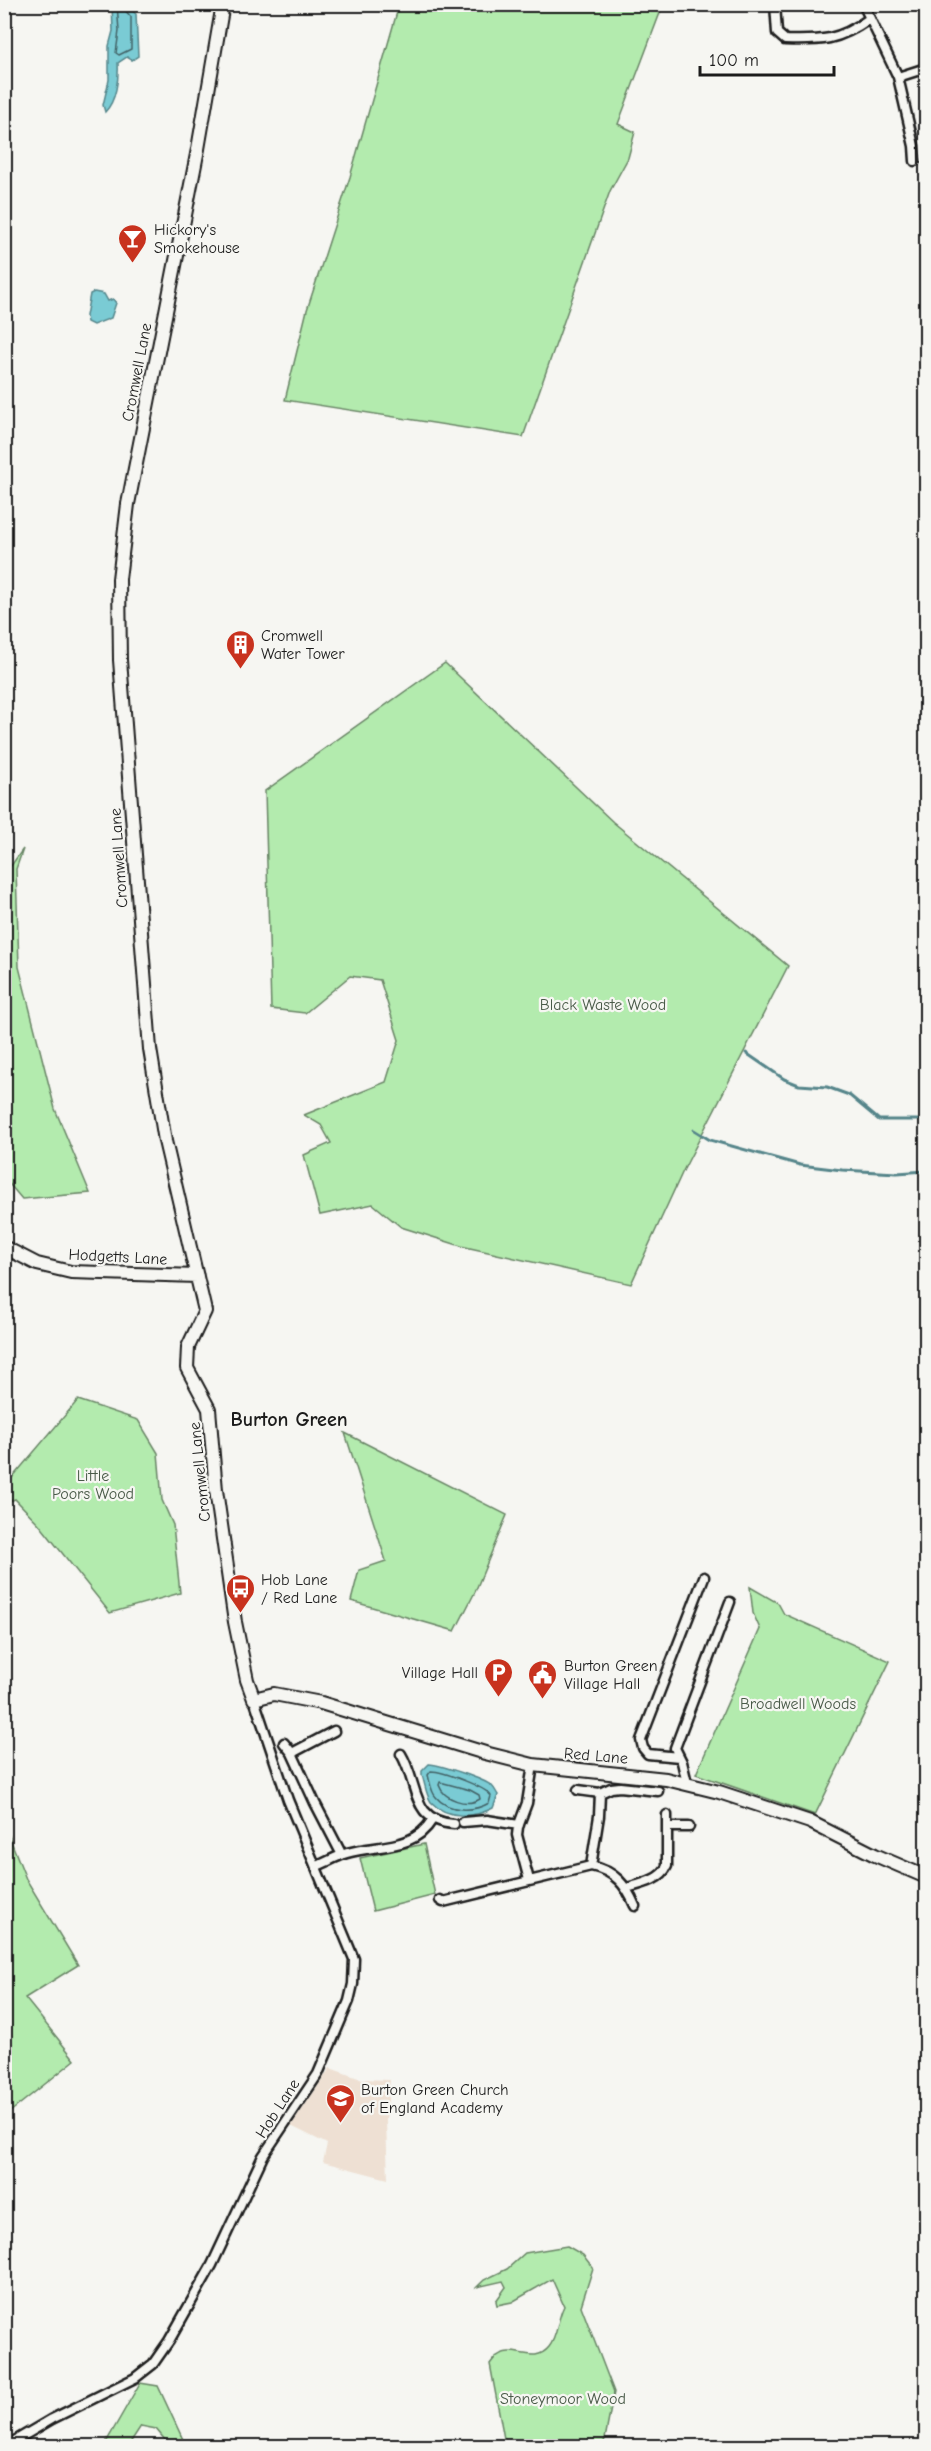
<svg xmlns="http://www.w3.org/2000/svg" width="931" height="2451" font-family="'Comic Neue',sans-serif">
  <rect width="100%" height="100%" fill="#f6f6f2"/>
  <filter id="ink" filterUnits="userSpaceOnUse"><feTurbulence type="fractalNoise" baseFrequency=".0167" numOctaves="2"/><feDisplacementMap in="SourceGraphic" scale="12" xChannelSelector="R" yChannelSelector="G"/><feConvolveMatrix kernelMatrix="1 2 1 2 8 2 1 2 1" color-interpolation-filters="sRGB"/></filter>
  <g filter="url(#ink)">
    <path fill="#eee0d3" d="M330 2068 361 2079 390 2080 386 2121 388 2179 323 2162 327 2144 291 2126Z"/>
    <path fill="#b3ebae" stroke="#688465" stroke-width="1.5" d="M399 5H663L618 124 635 132 628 158 610 191 523 437 285 400 307 310 350 177Z
      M445 663 613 822 788 966 683 1171 631 1284 461 1246 401 1227 373 1204 320 1215 304 1155 331 1143 321 1125 304 1115 386 1082 399 1040 380 980 350 976 305 1013 271 1009 265 791Z
      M23 849 16 869 19 967 55 1109 90 1193 22 1199 5 1179V874Z
      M78 1400 138 1420 158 1453 162 1500 173 1525 180 1593 110 1613 39 1524 15 1499 5 1503V1486Z
      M345 1433 507 1515 475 1592 455 1631 351 1601 359 1570 386 1561Z
      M750 1587 778 1603 784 1614 890 1661 815 1815 696 1774 760 1629 753 1613Z
      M5 1826 26 1879 78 1965 25 1998 75 2060 5 2116Z
      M424 1844 435 1895 373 1911 360 1858Z
      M567 2246 583 2255 593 2268 581 2306 614 2392 605 2439 602 2446H512L505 2444 490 2364C508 2336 531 2369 549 2347 558 2336 557 2319 564 2306L552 2279 512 2302 497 2305 496 2301 506 2287 503 2281 477 2287 484 2280 507 2269 525 2253Z
      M140 2383 158 2386 186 2446H170L156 2429 141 2426 128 2446H104Z"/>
    <path fill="#7acbd4" stroke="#54858a" stroke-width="1.5" d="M112 5H126L136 14 138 56 132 60 127 57 118 63C119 79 116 101 105 112L103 105 109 80V46L113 31Z
      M94 292 104 294 108 301 113 299 116 303 111 318 93 325 87 322 86 316 90 294Z
      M429 1764C441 1765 484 1779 492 1786 495 1789 496 1792 498 1795L493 1808C474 1818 447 1819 431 1802 426 1795 425 1784 422 1775V1771Z"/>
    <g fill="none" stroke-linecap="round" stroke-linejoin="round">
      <path stroke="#426266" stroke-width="1.5" d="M117 4 119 31 116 53 119 55 131 49V17L124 9V4
        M431 1771C442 1771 486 1787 491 1796L489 1803C474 1812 448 1812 436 1797 431 1792 430 1782 428 1775Z
        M440 1782 470 1790 479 1795 480 1799C467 1807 444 1800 439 1785Z"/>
      <path stroke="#54858a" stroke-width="3" d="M746 1053 784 1079 799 1085 827 1087 849 1095 879 1120H926
        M694 1130 710 1140 800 1165 842 1170 897 1173 926 1171"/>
      <defs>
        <path id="street" d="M775 4 777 33 785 40C822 41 838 41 869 19
          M863 4 898 77 914 146 915 161
          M898 77 926 68
          M284 1743 292 1753 315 1803 342 1855
          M292 1753 334 1731
          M401 1754C419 1784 410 1821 454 1824
          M679 1757 648 1754 643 1748 641 1740 704 1577
          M687 1783 682 1762 675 1748 730 1602
          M578 1790 600 1793 611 1788 620 1787 658 1791
          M463 1822 487 1820 519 1825
          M667 1827H689
          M317 1866C327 1862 337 1856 347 1853 378 1844 413 1851 432 1820
          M591 1866 599 1816 600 1793
          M529 1880 517 1835 518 1827 527 1803 533 1765
          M627 1888C641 1884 661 1880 667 1866V1815
          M440 1900 443 1902 591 1866C615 1871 626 1885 635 1906
          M6 2446 52 2419 135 2378 153 2364 169 2341 212 2265 263 2156 318 2074 349 2001 353 1984 354 1959 288 1800 254 1699"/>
        <path id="secondary" d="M223 4 198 149 128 504 119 579 120 660 150 1049 165 1141 205 1311 188 1347 187 1368 209 1409 216 1490 235 1622 247 1680 254 1699 274 1694 321 1703 485 1753 533 1765 666 1779 719 1792 810 1822 875 1855 926 1877
          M4 1247 37 1264 71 1272 197 1276"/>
      </defs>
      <use href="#street" stroke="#1c1c1c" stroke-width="13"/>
      <use href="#secondary" stroke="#1c1c1c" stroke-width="16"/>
      <use href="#street" stroke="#f6f6f2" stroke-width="8"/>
      <use href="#secondary" stroke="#f6f6f2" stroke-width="12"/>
    </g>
  </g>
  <defs>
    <symbol id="bar-pin" viewBox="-11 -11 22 30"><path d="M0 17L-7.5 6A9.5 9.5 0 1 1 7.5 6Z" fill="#c8321e" stroke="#f6f6f2"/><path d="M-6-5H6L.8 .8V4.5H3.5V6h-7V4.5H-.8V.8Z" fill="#fff"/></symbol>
    <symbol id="building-pin" viewBox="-11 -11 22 30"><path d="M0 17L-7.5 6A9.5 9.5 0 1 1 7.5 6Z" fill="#c8321e" stroke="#f6f6f2"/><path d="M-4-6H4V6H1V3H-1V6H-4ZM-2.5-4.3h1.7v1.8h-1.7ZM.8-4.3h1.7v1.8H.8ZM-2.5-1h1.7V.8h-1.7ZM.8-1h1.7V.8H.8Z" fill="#fff"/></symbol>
    <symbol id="bus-pin" viewBox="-11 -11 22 30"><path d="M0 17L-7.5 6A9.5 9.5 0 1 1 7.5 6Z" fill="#c8321e" stroke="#f6f6f2"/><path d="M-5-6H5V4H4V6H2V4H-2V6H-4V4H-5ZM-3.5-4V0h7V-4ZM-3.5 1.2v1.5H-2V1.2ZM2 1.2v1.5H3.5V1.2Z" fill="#fff"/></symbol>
    <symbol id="parking-pin" viewBox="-11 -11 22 30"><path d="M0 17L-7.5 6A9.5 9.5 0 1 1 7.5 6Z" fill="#c8321e" stroke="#f6f6f2"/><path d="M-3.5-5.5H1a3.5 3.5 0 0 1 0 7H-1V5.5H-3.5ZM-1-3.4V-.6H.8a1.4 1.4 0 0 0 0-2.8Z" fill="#fff"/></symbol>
    <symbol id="civic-pin" viewBox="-11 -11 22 30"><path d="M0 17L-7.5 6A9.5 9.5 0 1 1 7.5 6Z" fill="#c8321e" stroke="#f6f6f2"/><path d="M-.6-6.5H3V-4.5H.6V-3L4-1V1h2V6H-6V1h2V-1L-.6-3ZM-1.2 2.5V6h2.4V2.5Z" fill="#fff"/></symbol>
    <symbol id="school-pin" viewBox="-11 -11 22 30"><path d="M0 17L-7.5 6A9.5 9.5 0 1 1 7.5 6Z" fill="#c8321e" stroke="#f6f6f2"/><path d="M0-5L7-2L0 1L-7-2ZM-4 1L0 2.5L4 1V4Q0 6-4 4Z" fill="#fff"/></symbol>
  </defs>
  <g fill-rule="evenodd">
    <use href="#bar-pin" x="116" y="222" width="33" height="45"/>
    <use href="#building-pin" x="224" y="628" width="33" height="45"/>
    <use href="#bus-pin" x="224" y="1572" width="33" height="45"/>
    <use href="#parking-pin" x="482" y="1656" width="33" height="45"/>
    <use href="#civic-pin" x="526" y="1658" width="33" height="45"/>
    <use href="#school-pin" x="324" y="2082" width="33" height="45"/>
  </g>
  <g text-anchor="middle" stroke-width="4.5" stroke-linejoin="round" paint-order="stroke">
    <g font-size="16" fill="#1c1c1c" stroke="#f6f6f2" text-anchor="start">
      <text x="154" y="235">Hickory's<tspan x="154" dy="18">Smokehouse</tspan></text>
      <text x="261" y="641">Cromwell<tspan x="261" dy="18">Water Tower</tspan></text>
      <text x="261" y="1585">Hob Lane<tspan x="261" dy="18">/ Red Lane</tspan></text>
      <text x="564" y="1671">Burton Green<tspan x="564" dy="18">Village Hall</tspan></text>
      <text x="478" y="1678" text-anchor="end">Village Hall</text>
      <text x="361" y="2095">Burton Green Church<tspan x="361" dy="18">of England Academy</tspan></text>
    </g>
    <g font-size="16" fill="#1c1c1c" stroke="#f6f6f2">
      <text transform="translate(136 372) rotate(-79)" y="6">Cromwell Lane</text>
      <text transform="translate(118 858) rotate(-94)" y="6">Cromwell Lane</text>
      <text transform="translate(118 1256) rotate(3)" y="6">Hodgetts Lane</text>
      <text transform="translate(199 1472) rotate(-96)" y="6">Cromwell Lane</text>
      <text transform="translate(596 1755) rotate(5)" y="6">Red Lane</text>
      <text transform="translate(277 2108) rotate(-57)" y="6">Hob Lane</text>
    </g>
    <g font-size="16" fill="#495a48" stroke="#f6f6f2">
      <text x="603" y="1010">Black Waste Wood</text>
      <text x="93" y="1481">Little<tspan x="93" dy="18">Poors Wood</tspan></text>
      <text x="798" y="1709">Broadwell Woods</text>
      <text x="563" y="2404">Stoneymoor Wood</text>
    </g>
    <g font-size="20" font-weight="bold" fill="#1c1c1c" stroke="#f6f6f2">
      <text x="289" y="1426">Burton Green</text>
    </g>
  </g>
  <rect width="931" height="2451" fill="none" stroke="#f6f6f2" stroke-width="24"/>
  <rect x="12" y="12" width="907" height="2427" fill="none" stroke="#1c1c1c" stroke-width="2" filter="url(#ink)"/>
  <path d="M700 66v9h134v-9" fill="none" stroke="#1c1c1c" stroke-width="3"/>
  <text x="709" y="66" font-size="18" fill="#1c1c1c" stroke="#f6f6f2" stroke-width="4.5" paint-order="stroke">100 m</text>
</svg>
